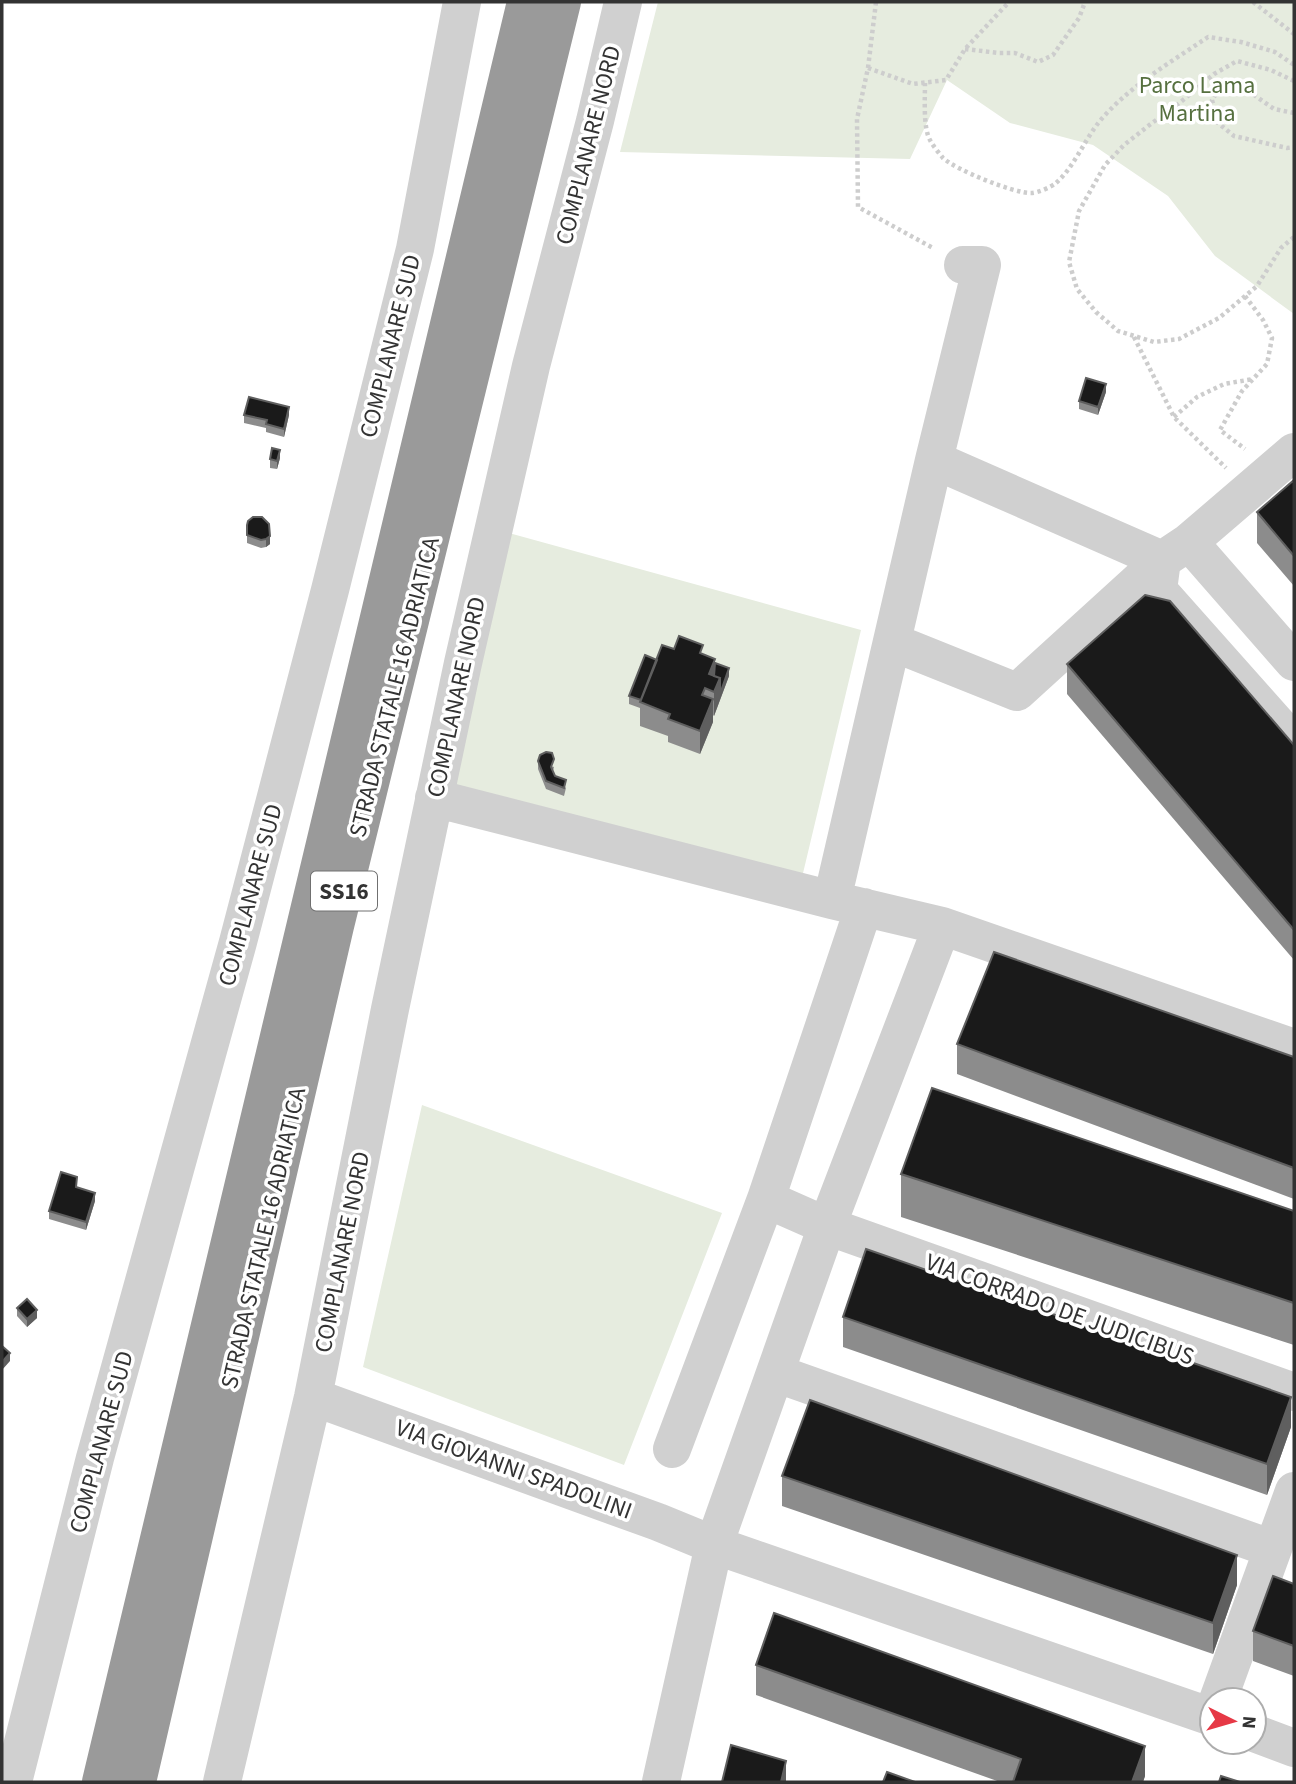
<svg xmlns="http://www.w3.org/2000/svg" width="1296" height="1784" font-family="'Source Sans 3',sans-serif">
  <rect width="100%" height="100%" fill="#fff"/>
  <path fill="#e6ecdf" d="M658 2H1294V314L1215 256 1168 196 1093 145 1010 123 947 80 910 159 620 152Z
    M505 532 861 630 799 890 442 804Z
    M422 1105 722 1213 624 1465 363 1367Z"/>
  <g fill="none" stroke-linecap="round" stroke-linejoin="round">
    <path stroke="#cdcdcd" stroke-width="4.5" stroke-dasharray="3.5 3.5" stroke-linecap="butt" d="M876 2 868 68 857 119 858 207 933 248
      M1253 2 1294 34
      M965 49 999 53H1015L1038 62 1053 55 1079 18 1085 2
      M868 68 913 84 946 80 965 49 1009 2
      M1294 81 1271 70 1237 61 1214 74 1176 106 1152 123 1124 145 1105 165 1079 211 1069 262 1077 289 1096 312 1118 331 1154 342 1179 339 1219 318 1257 286 1281 248 1294 237
      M925 83C925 98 923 128 930 140 933 146 939 153 943 158 956 170 1013 193 1031 193 1038 193 1051 187 1056 183 1074 167 1084 141 1099 122 1128 87 1171 62 1208 37L1241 42 1275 52 1294 65
      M1294 113 1274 109 1240 85H1222L1212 100 1218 123 1234 136 1287 148 1294 147
      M1245 296 1263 320 1272 338 1267 364 1242 391 1220 430 1245 449
      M1134 337 1174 417 1226 468
      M1174 417 1197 397 1224 384 1253 379"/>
    <path stroke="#d0d0d0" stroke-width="38" d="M934 460 982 265H963
      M1189 542 1294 662
      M1162 560 1158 590 1294 743
      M892 642 1017 692 1162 560 1189 542 1294 452
      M434 798 832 900 942 926 1294 1048
      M832 900 934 460 1162 560
      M864 907 766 1199 827 1226 1294 1392
      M775 1373 1273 1549
      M313 1397 658 1522 714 1545 1212 1717
      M672 1449 766 1199
      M1218 1700 1294 1491
      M1254 1733 1294 1748
      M13 1782 95 1458 238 942 330 590 415 249 462 2
      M222 1782 313 1397 390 1009 463 663 531 366 595 121 623 2
      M661 1782 714 1545 827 1226 942 926"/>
    <path stroke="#9a9a9a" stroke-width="38" d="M101 1782 526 2
      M137 1782 335 926 562 2"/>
  </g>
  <path fill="#8c8c8c" d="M1106 392 1098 415 1079 409V401Z
    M244 415H289L284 437 266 432V428L244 423Z
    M280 458 277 469 270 468V459Z
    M1294 480V586L1257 543V512Z
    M253 517 270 544 266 547 261 548 247 543V525Z
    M674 649 703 654 715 663 729 676 714 716 713 715V722L700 754 668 742V736L640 726V708L629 704V696L657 660Z
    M1067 664 1294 745V960L1067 694Z
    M538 761 554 767 553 771 555 776 566 788 564 796 546 789 538 769Z
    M957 1044 1294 1057V1199L957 1074Z
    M901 1174 1294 1211V1345L901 1217Z
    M77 1187 95 1201 86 1230 49 1219V1211Z
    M17 1308 37 1318 27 1327 17 1316Z
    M843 1317 1291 1427 1267 1495 843 1347Z
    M782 1476 1237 1585 1213 1654 782 1506Z
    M1294 1584V1676L1253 1661V1631Z
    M756 1665 1145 1776 1143 1782H1000L756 1695Z"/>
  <path fill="#5f5f5f" d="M1106 384V392L1098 415V407Z
    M289 407V415L284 437V429Z
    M280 450V458L277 469V461Z
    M270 536V544L266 547V539Z
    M715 659V682L709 674Z
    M729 668V676L714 716V692L720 678Z
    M713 699V722L700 754V731Z
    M95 1193V1201L86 1230V1222Z
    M37 1310V1318L27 1327V1319Z
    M10 1353V1361L2 1370V1362Z
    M1291 1397V1427L1267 1495V1464Z
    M1237 1555V1585L1213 1654V1623Z
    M1145 1746V1776L1143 1782H1132Z
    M786 1761V1782H781Z"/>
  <path fill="#1a1a1a" stroke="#5f5f5f" stroke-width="2" d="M1086 378 1106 384 1098 407 1079 401Z
    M249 397 289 407 284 429 266 424 267 420 244 415Z
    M272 448 280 450 277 461 270 459Z
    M1294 480V556L1257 512Z
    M253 517H262L269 524 270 536 266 539 261 540 247 535V525L248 521Z
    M1145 595 1170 601 1294 745V930L1067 664Z
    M679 636 703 645 700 653 715 659 709 674 720 678 714 692 705 688 702 695 713 699 700 731 668 719 670 714 640 702 662 645 674 649Z
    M645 655 657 660 641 700 629 696Z
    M715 663 729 668 720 694V678L714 676Z
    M546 752 552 753 554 759 551 767 555 776 566 780 564 788 546 781 538 761 540 755Z
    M994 952 1294 1057V1168L957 1044Z
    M932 1088 1294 1211V1303L901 1174Z
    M61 1172 77 1177 76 1187 95 1193 86 1222 49 1211Z
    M866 1249 1291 1397 1267 1464 843 1317Z
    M27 1299 37 1310 27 1319 17 1308Z
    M2 1346 10 1353 2 1362Z
    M810 1400 1237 1555 1213 1623 782 1476Z
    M1273 1576 1294 1584V1646L1253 1631Z
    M774 1613 1145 1746 1132 1782H1013L1021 1759 756 1665Z
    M731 1745 786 1761 781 1782H722Z
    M887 1772 915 1782H883Z
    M1221 1776 1240 1782H1219Z"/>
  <g text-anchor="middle" stroke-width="7" stroke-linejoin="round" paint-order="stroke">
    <rect fill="#fff" stroke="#707070" stroke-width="2" x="311" y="871.5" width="66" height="39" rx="5"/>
    <g font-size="23" font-weight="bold" fill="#333">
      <text x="344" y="899">SS16</text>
    </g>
    <g font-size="24" fill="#56703f" stroke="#fff">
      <text x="1197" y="93">Parco Lama<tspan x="1197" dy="28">Martina</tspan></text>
    </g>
    <g font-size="24" fill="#333" stroke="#fff">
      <text transform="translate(588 145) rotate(-76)" y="8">COMPLANARE NORD</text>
      <text transform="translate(390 346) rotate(-76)" y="8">COMPLANARE SUD</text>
      <text transform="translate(394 687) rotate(-76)" y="8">STRADA STATALE 16 ADRIATICA</text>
      <text transform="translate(456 697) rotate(-78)" y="8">COMPLANARE NORD</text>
      <text transform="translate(250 895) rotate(-75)" y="8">COMPLANARE SUD</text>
      <text transform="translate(263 1238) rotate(-77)" y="8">STRADA STATALE 16 ADRIATICA</text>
      <text transform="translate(342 1252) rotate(-79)" y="8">COMPLANARE NORD</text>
      <text transform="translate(1060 1309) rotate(20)" y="8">VIA CORRADO DE JUDICIBUS</text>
      <text transform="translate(101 1442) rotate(-75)" y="8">COMPLANARE SUD</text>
      <text transform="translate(514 1469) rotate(20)" y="8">VIA GIOVANNI SPADOLINI</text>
    </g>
  </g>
  <rect width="1296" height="1784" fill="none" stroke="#333333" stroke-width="7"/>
  <g transform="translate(1233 1721) rotate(95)"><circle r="33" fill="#ffffff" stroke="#adadad" stroke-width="2"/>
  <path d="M0-5L12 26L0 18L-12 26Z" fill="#e63946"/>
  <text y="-10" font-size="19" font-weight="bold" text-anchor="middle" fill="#333333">N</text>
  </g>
</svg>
